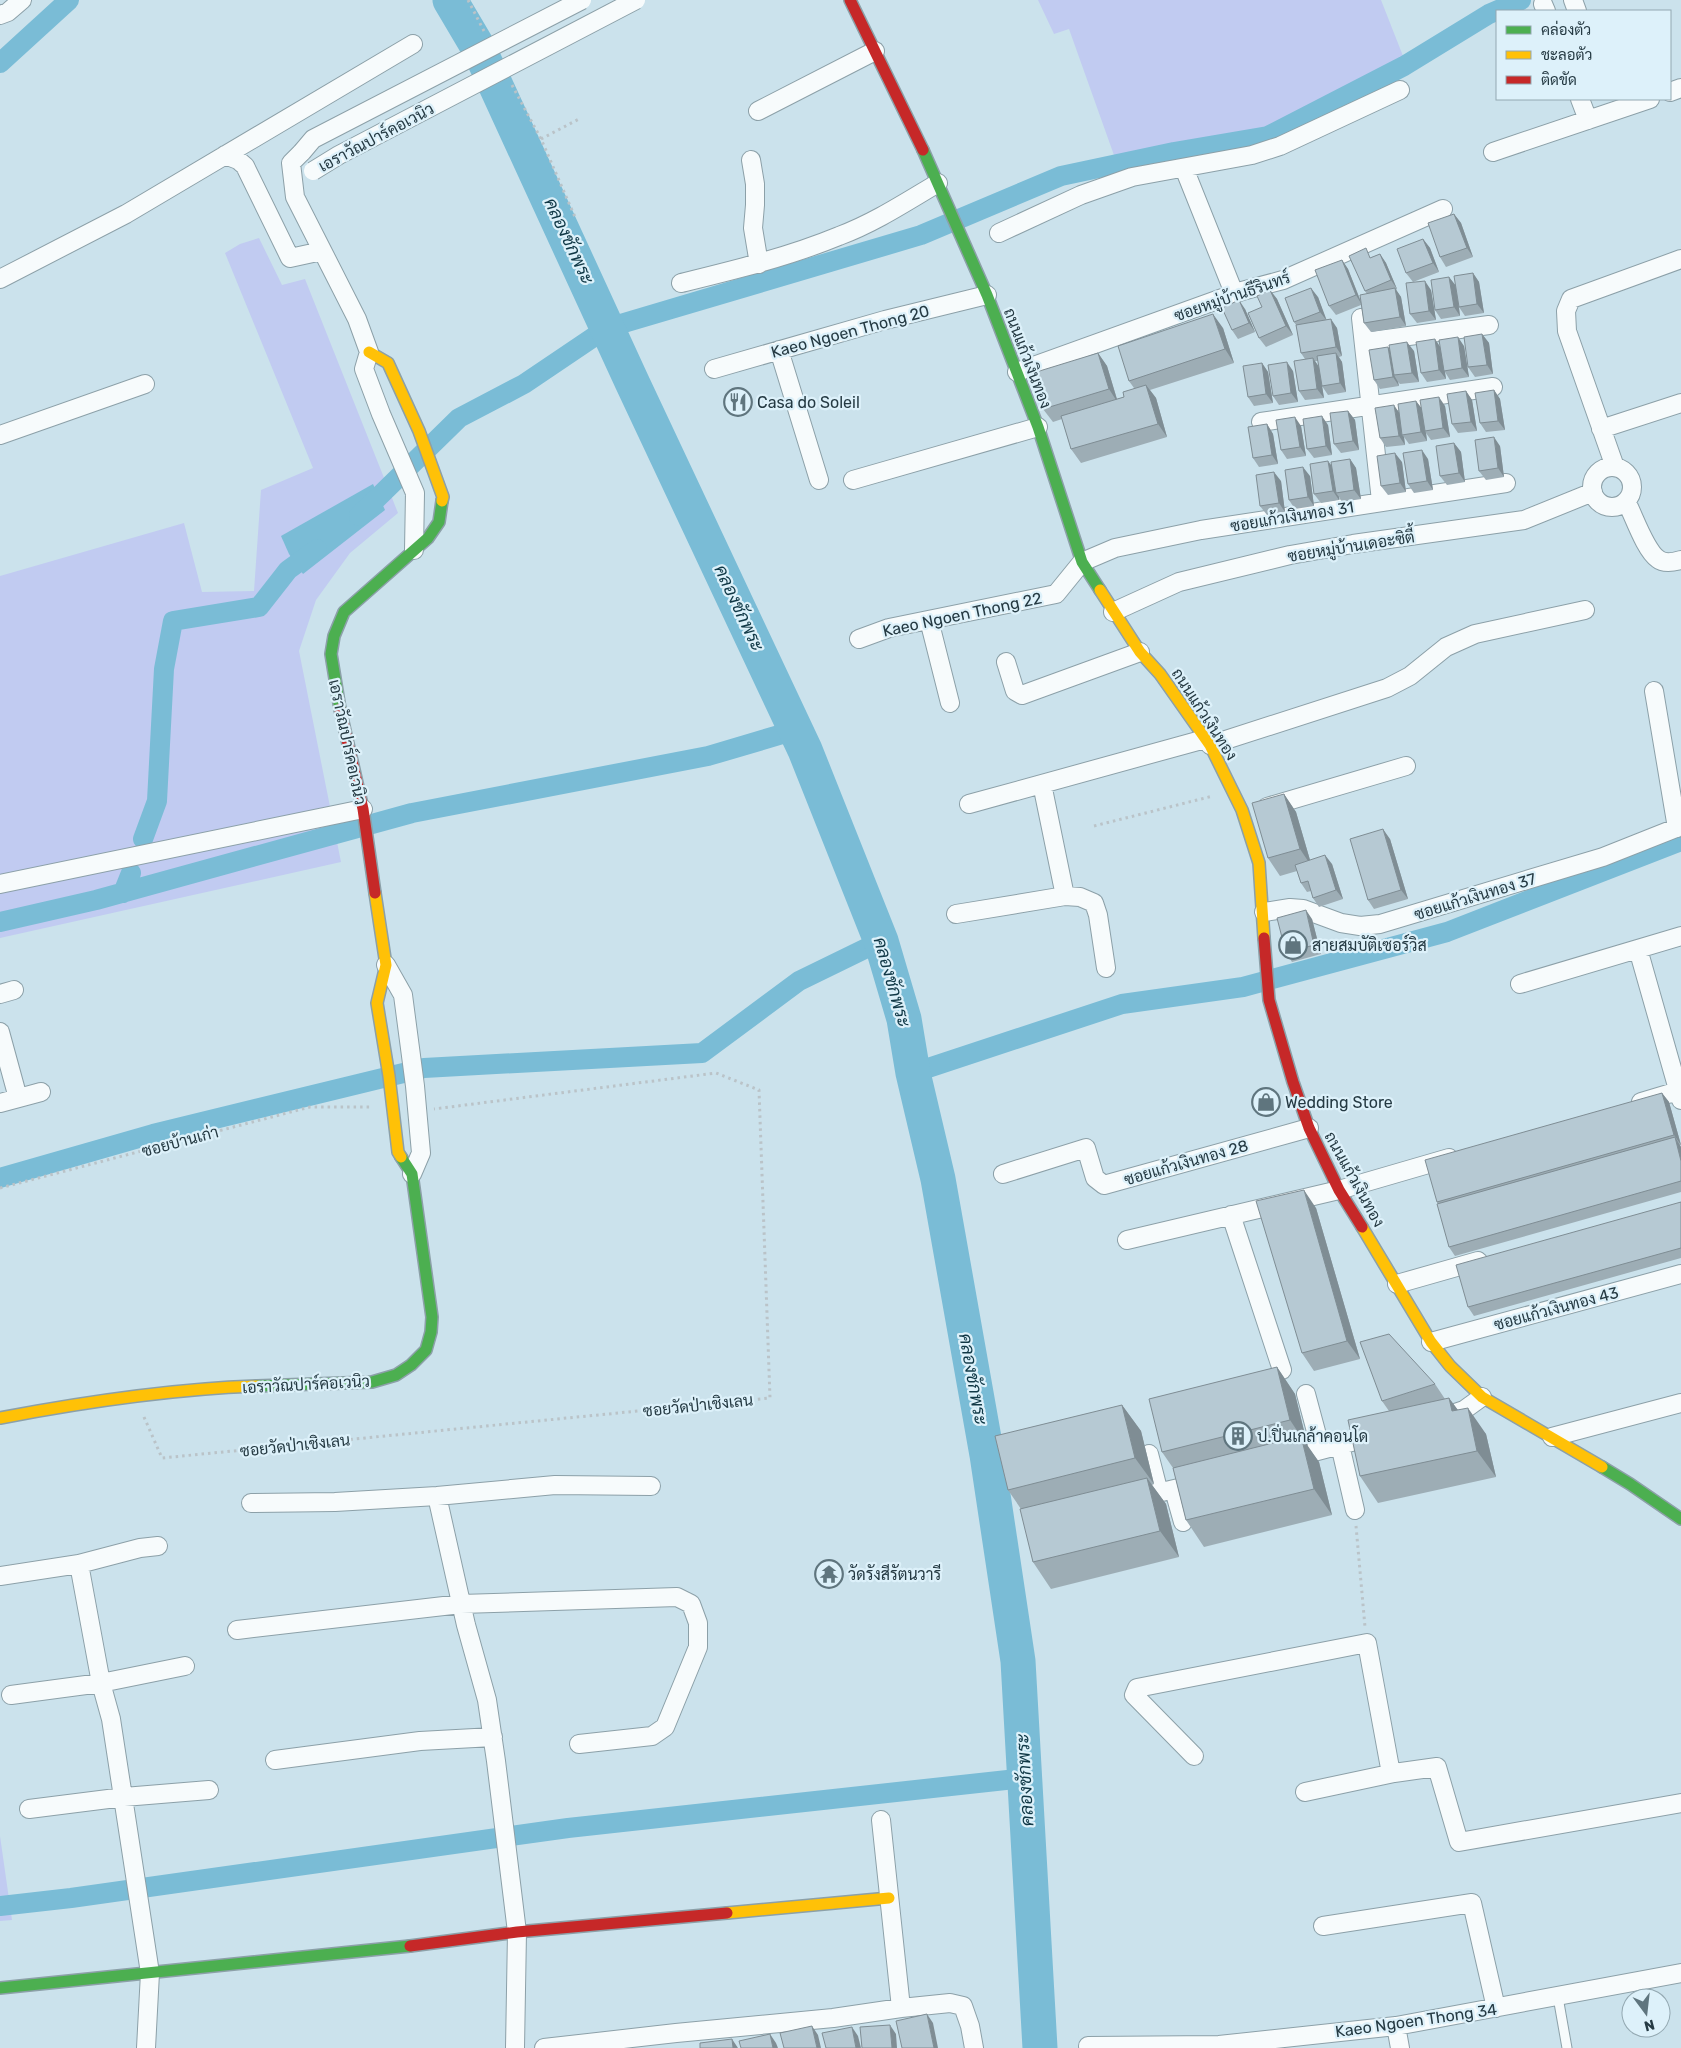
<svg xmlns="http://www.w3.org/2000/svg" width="1681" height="2048" font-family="Rubik,Sarabun,sans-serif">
  <rect width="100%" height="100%" fill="#cbe2ec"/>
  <path fill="#c1cbf1" d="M1038 0H1381L1403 56 1267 129 1115 158 1069 29 1054 34Z
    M259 238 282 285 305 279 398 513 350 553 316 600 299 651 341 862 0 938V576L184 523 202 592 254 591 261 490 313 468 225 253 240 244Z
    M0 1836 12 1920 0 1921Z"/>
  <path fill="#7abcd6" d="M373 484 385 510 303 574 289 554 281 536Z"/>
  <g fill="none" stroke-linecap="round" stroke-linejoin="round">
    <path stroke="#7abcd6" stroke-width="20" d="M0 63 69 0
      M359 516 459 418 524 384 607 328 921 235 1061 176 1174 152 1268 136 1404 66 1489 14 1521 0
      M143 839 157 801 164 669 173 621 259 607 288 570 317 549
      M123 893 131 873
      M0 922 96 900 412 813 708 756 796 730
      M913 1073 1122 1004 1243 987 1447 932 1681 841
      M0 1178 153 1134 424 1068 702 1053 799 981 881 941
      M0 1906 71 1898 568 1828 1025 1778"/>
    <path stroke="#7abcd6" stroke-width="35" d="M450 0 479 49 632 382 805 750 881 941 904 1019 913 1073 938 1179 987 1455 1018 1661 1040 2048"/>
    <defs>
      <path id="lane" d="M1558 1997 1567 2048"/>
      <path id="street" d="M1573 0 1577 11
        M1543 4 1546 11
        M0 15 8 12 22 0
        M1670 92 1681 88
        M1580 99 1588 120
        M758 111 875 51
        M302 152 291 163 295 197 357 319 369 352 364 369 381 414 415 493 414 550
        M1493 152 1650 99
        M225 155 238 160 245 166 290 258 322 251
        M751 160 755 184V205L753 228 759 264
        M1184 168 1234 293
        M999 233 1081 195 1132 177 1252 155 1280 146 1400 90
        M0 279 126 214 413 44
        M681 283C734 270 788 257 839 236 874 223 906 202 938 183
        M1361 318 1381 501
        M1365 342 1489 325
        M779 350 819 480
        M714 369 885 320 987 295
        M1017 372 1242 291 1283 280 1443 209
        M1261 422 1493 387
        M1601 429 1681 403
        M0 435 145 384
        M1592 487a20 20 0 1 1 40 0a20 20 0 1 1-40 0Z
        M1615 467 1567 331 1566 311 1571 299 1681 259
        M853 480 1038 427
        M1626 501C1634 516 1645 550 1658 559 1664 564 1674 562 1681 560
        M1113 612 1179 582 1290 555 1353 544 1524 520 1593 492
        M929 620 950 703
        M859 639 889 628 1056 594 1082 562 1115 548 1201 530 1506 483
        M1006 662 1015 691 1022 695 1140 652
        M1654 691 1677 828
        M1210 745 1387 688 1410 676 1446 647 1475 634 1585 610
        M1042 784 1065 896
        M969 804 1205 739
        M1267 807 1406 766
        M0 884 363 809
        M1264 912 1290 908 1303 909 1341 923 1360 926 1380 924 1603 857 1681 826
        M956 914 1065 896 1080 897 1094 903 1098 915 1106 968
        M1638 949 1681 1100
        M386 965 403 995 415 1086 421 1153 412 1174
        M1520 984 1681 936
        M0 994 14 990
        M0 1032 18 1098
        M1641 1102 1681 1090
        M0 1103 41 1092
        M1003 1174 1086 1148 1095 1178 1104 1185 1309 1128
        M1231 1215 1282 1370
        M1127 1240 1339 1190 1449 1158
        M1397 1284 1478 1261
        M1431 1342 1681 1274
        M1306 1394 1321 1450
        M1443 1417 1464 1410 1482 1397
        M1552 1437 1681 1403
        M1340 1445 1355 1510
        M1149 1454 1159 1493
        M1291 1458 1374 1436
        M1174 1490 1183 1522
        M437 1496 466 1625 487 1700 496 1761 517 1932 515 2048
        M1136 1498 1200 1483
        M251 1503 335 1502 437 1496 555 1485 651 1486
        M79 1564 101 1683 111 1719 150 1973 146 2048
        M0 1576 79 1564 140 1548 158 1546
        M237 1630 461 1604 677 1597 691 1604 698 1623V1647L665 1727 652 1736 579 1744
        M11 1695 101 1683 185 1666
        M1194 1756 1139 1700 1134 1695 1137 1688 1367 1643 1390 1768 1394 1773
        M275 1760 420 1741 493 1737
        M1305 1792 1394 1773 1437 1767 1459 1842 1681 1803
        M29 1809 124 1797 209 1790
        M881 1820 901 2008
        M1323 1926 1472 1903 1496 2008
        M1396 2026 1400 2048
        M1088 2046 1219 2045 1396 2026 1681 1973
        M544 2048 676 2033 833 2018 901 2008 950 2003 963 2006 970 2026 974 2048"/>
      <path id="fast" d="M923 150 987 295 1038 427 1082 562 1100 590
        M340 709 331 654 334 636 344 612 428 538 439 522 442 501
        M257 1386 372 1382 396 1375 411 1365 426 1350 431 1332 432 1317 412 1174 401 1157
        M1602 1467 1630 1484 1681 1519
        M0 1988 410 1946"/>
      <path id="slow" d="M369 352 388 363 419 431 443 497 442 501
        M1100 590 1140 652 1160 674 1210 745 1242 810 1259 863 1264 938
        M375 893 386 965 377 1003 389 1076 398 1152 401 1157
        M1362 1227 1431 1342 1450 1366 1482 1397 1602 1467
        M0 1418C84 1402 171 1389 257 1386
        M727 1913 889 1898"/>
      <path id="jam" d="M850 0 923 150
        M340 709 363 809 375 893
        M1264 938 1269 1000 1293 1082 1309 1128 1339 1190 1362 1227
        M410 1946 517 1932 727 1913"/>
    </defs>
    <use href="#lane" stroke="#8ca0a8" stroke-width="11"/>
    <use href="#street" stroke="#8ca0a8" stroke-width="20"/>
    <use href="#fast" stroke="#8ca0a8" stroke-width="14"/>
    <use href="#slow" stroke="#8ca0a8" stroke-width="14"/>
    <use href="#jam" stroke="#8ca0a8" stroke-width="14"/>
    <path stroke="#bac3c8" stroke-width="3" stroke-dasharray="2.5 4" stroke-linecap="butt" d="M468 0 484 31
      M512 85 541 139 575 217
      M541 139 579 119
      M1094 826 1213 796
      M0 1188 310 1107H371
      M144 1417 162 1458 770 1398 759 1090 716 1073 434 1109
      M1356 1526 1365 1627"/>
    <use href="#lane" stroke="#f7fbfc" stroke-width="9"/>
    <use href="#street" stroke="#f7fbfc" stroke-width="18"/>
    <use href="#fast" stroke="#4caf50" stroke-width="11"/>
    <use href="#slow" stroke="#ffc107" stroke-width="11"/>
    <use href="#jam" stroke="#c62828" stroke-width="11"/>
    <defs>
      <path id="street-bridge" d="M302 152 313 139 582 0
        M313 171 339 155 636 0"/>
    </defs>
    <use href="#street-bridge" stroke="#8ca0a8" stroke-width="20" stroke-linecap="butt"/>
    <use href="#street-bridge" stroke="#f7fbfc" stroke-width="18"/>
  </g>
  <path fill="#9dadb5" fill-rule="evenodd" d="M1454 214 1461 223 1473 257 1446 267 1440 257Z
    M1423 239 1430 248 1439 272 1413 282 1406 273Z
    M1380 254 1386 263 1397 289 1396 290 1401 297 1406 326 1371 332 1364 323 1361 305 1336 315 1329 306 1342 260 1348 269 1360 299 1367 294 1365 291 1372 257Z
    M1473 273 1479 282 1484 313 1465 316 1459 307 1460 316 1441 319 1435 310 1449 277 1455 285Z
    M1270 290 1277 299 1293 335 1266 347 1259 338 1262 307Z
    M1431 290 1436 320 1417 323 1410 314Z
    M1318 297 1326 320 1337 328 1342 356 1339 357 1342 362 1346 392 1328 395 1322 386 1324 398 1305 400 1299 391 1305 359 1301 353 1296 325 1294 322ZM1315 361H1318L1319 367Z
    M1245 309 1255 332 1238 339 1232 330Z
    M1223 328 1234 363 1150 390 1156 398 1167 437 1081 463 1071 449 1062 419 1053 422 1043 409 1098 353 1107 366 1117 399 1124 397 1134 388 1129 381Z
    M1482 334 1489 343 1493 374 1475 377 1468 367Z
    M1464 346 1469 377 1450 380 1445 372 1446 379 1427 382 1421 373 1440 347Z
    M1390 349 1414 351 1419 382 1400 384 1398 382 1399 386 1380 389 1374 380Z
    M1262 363 1268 372 1273 403 1254 406 1248 397Z
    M1293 371 1298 402 1279 405 1273 396Z
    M1494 390 1500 399 1505 430 1486 432 1480 423Z
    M1466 391 1472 400 1477 431 1458 433 1452 424Z
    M1416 401 1421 408 1445 406 1450 437 1431 440 1426 433 1427 441 1409 444 1404 437 1405 445 1386 447 1380 438 1399 412Z
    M1348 411 1355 420 1359 450 1341 453 1334 444Z
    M1267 424 1273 434 1278 464 1259 467 1253 458Z
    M1328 425 1332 455 1314 458 1307 449Z
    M1301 426 1306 456 1287 459 1281 450Z
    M1454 443 1461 452 1465 482 1447 485 1440 476Z
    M1500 446 1504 477 1486 480 1479 471Z
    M1350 459 1356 468 1361 499 1342 502 1339 497V500L1321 503 1314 494 1331 465Z
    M1428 459 1433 490 1414 493 1408 484Z
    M1402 462 1406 492 1388 495 1381 486Z
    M1310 476 1314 506 1295 509 1289 500Z
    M1281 481 1285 512 1267 515 1260 506Z
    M1284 794 1296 812 1310 860 1332 864 1343 899 1319 907 1313 898 1311 891 1307 892 1301 883 1297 871 1280 876 1268 858Z
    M1390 839 1408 899 1374 909 1368 900Z
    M1312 919 1321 954 1292 962 1286 953Z
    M1662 1093 1669 1102 1681 1145H1680L1681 1147V1192L1455 1256 1449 1247 1438 1204 1437 1202Z
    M1681 1202V1258L1474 1316 1468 1307Z
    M1316 1208 1360 1359 1314 1371 1302 1353Z
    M1277 1367 1295 1394 1308 1447 1319 1462 1332 1515 1204 1547 1186 1520 1173 1468 1162 1452Z
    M1435 1384 1445 1399 1449 1398 1458 1410 1486 1434 1496 1477 1378 1503 1360 1476 1389 1411 1382 1401Z
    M1122 1405 1141 1431 1154 1484 1152 1485 1166 1504 1179 1557 1051 1589 1033 1562 1021 1509 1008 1490Z"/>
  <path fill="#7f8d94" d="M1454 214 1461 223 1473 257 1467 248Z
    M1423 239 1430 248 1439 272 1433 263Z
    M1380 254 1386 263 1397 289 1391 280Z
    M1342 260 1348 269 1362 305 1356 295Z
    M1473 273 1479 282 1484 313 1477 304Z
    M1449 277 1456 286 1460 316 1454 307Z
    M1425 281 1431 290 1436 320 1429 311Z
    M1311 288 1318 297 1327 321 1320 312Z
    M1395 288 1401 297 1406 326 1400 317Z
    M1270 290 1277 299 1293 335 1286 326Z
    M1239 300 1245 309 1255 332 1249 323Z
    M1213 314 1223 328 1234 363 1225 349Z
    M1331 319 1337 328 1342 356 1336 347Z
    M1482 334 1489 343 1493 374 1487 365Z
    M1458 337 1464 346 1469 377 1462 368Z
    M1435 339 1441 348 1446 379 1439 370Z
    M1407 342 1414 351 1419 382 1412 373Z
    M1388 347 1394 356V375L1398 382 1399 386 1393 377Z
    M1098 353 1107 366 1118 403 1109 389Z
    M1336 353 1342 362 1346 392 1340 383Z
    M1313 358 1319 367 1324 398 1317 389Z
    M1287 362 1293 371 1298 402 1291 393Z
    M1262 363 1268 372 1273 403 1266 394Z
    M1146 385 1156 398 1167 437 1158 424Z
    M1494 390 1500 399 1505 430 1498 421Z
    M1466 391 1472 400 1477 431 1471 422Z
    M1439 397 1445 406 1450 437 1443 428Z
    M1416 401 1423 410 1425 431 1426 433 1427 441 1421 432Z
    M1394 405 1400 414 1402 435 1404 437 1405 445 1399 436Z
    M1348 411 1355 420 1359 450 1353 441Z
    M1322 416 1328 425 1332 455 1326 446Z
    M1295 417 1301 426 1306 456 1300 447Z
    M1267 424 1273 434 1278 464 1272 455Z
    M1494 437 1500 446 1504 477 1498 468Z
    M1454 443 1461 452 1465 482 1459 473Z
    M1422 450 1428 459 1433 490 1427 481Z
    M1395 453 1402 462 1406 492 1400 483Z
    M1350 459 1356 468 1361 499 1354 490Z
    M1328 461 1335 470 1336 493 1339 497V500L1333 491Z
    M1303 467 1310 476 1314 506 1308 497Z
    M1274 472 1281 481 1285 512 1279 503Z
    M1284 794 1296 812 1312 867 1300 849Z
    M1383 829 1390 839 1408 899 1401 890Z
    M1325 855 1332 864 1343 899 1336 890Z
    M1306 910 1312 919 1321 954 1314 945Z
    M1662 1093 1669 1102 1681 1145 1674 1135Z
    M1675 1137 1681 1147V1161Z
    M1304 1190 1316 1208 1360 1359 1347 1341Z
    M1277 1367 1295 1394 1308 1447 1290 1420Z
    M1449 1398 1468 1424 1452 1411Z
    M1122 1405 1141 1431 1154 1484 1135 1458Z
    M1468 1408 1486 1434 1496 1477 1477 1451Z
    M1301 1436 1319 1462 1332 1515 1314 1489Z
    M1147 1478 1166 1504 1179 1557 1160 1531Z
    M927 2014 933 2023 938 2048H934Z
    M890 2025 896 2034 897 2048H892Z
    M812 2026 818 2035 821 2048H817Z
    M852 2027 858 2036 861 2048H856Z
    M770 2034 776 2043 778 2048H773Z
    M732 2039 738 2048H733Z"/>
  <path fill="#b6c9d3" stroke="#7f8d94" d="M1454 214 1467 248 1440 257 1428 223Z
    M1423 239 1433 263 1406 273 1397 249Z
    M1366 248 1370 258 1380 254 1391 280 1365 291 1349 256Z
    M1342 260 1356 295 1329 306 1315 270Z
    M1473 273 1477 304 1459 307 1454 276Z
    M1449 277 1454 307 1435 310 1431 280Z
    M1425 281 1429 311 1410 314 1406 283Z
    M1311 288 1320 312 1294 322 1285 298Z
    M1395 288 1400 317 1364 323 1360 295Z
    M1270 290 1286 326 1259 338 1248 313 1262 307 1257 296Z
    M1239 300 1249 323 1232 330 1222 308Z
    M1213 314 1225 349 1129 381 1118 346Z
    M1331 319 1336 347 1301 353 1296 325Z
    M1482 334 1487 365 1468 367 1464 337Z
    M1458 337 1462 368 1444 371 1439 340Z
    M1435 339 1439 370 1421 373 1416 342Z
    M1407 342 1412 373 1394 375 1389 345Z
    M1388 347 1393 377 1374 380 1369 350Z
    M1098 353 1109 389 1043 409 1033 373Z
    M1336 353 1340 383 1322 386 1317 356Z
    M1313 358 1317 389 1299 391 1294 361Z
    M1287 362 1291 393 1273 396 1268 365Z
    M1262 363 1266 394 1248 397 1243 366Z
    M1146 385 1158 424 1071 449 1061 416 1124 397 1123 392Z
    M1494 390 1498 421 1480 423 1475 393Z
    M1466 391 1471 422 1452 424 1447 394Z
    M1439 397 1443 428 1425 431 1420 400Z
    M1416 401 1421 432 1402 435 1398 404Z
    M1394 405 1399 436 1380 438 1375 408Z
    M1348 411 1353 441 1334 444 1330 413Z
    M1322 416 1326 446 1307 449 1303 419Z
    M1295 417 1300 447 1281 450 1276 420Z
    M1267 424 1272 455 1253 458 1248 427Z
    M1494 437 1498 468 1479 471 1475 440Z
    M1454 443 1459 473 1440 476 1436 446Z
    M1422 450 1427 481 1408 484 1403 453Z
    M1395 453 1400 483 1381 486 1377 456Z
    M1350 459 1354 490 1336 493 1331 462Z
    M1328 461 1333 491 1314 494 1310 464Z
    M1303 467 1308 497 1289 500 1285 470Z
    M1274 472 1279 503 1260 506 1256 475Z
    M1284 794 1300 849 1268 858 1252 803Z
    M1383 829 1401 890 1368 900 1350 839Z
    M1325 855 1336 890 1313 898 1308 881 1301 883 1295 865Z
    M1306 910 1314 945 1286 953 1277 918Z
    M1662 1093 1674 1135 1437 1202 1425 1160Z
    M1675 1137 1681 1161V1181L1449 1247 1437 1204Z
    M1304 1190 1347 1341 1302 1353 1256 1201Z
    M1681 1202V1248L1468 1307 1456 1265Z
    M1389 1334 1435 1384 1382 1401 1360 1342Z
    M1277 1367 1290 1420 1162 1452 1149 1399Z
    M1449 1398 1452 1411 1468 1408 1477 1451 1360 1476 1348 1420Z
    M1122 1405 1135 1458 1008 1490 995 1436Z
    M1301 1436 1314 1489 1186 1520 1173 1468Z
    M1147 1478 1160 1531 1033 1562 1020 1509Z
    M927 2014 934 2048H902L896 2021Z
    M890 2025 892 2048H862L860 2027Z
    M812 2026 817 2048H784L780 2033Z
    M852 2027 856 2048H826L822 2033Z
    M770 2034 773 2048H741L739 2041Z
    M732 2039 733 2048H700V2043Z"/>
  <defs>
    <symbol id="restaurant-ring" viewBox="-11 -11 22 22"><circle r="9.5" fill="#ddf1fa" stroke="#5f757e" stroke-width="1.5"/><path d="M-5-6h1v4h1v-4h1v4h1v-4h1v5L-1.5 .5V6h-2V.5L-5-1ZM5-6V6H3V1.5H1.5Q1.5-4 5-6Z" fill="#5f757e"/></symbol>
    <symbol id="shop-ring" viewBox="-11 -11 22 22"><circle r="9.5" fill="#ddf1fa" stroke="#5f757e" stroke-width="1.5"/><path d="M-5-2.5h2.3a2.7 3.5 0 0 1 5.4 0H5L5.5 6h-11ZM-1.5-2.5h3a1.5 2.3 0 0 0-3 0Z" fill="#5f757e"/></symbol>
    <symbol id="building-ring" viewBox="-11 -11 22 22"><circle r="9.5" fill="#ddf1fa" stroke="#5f757e" stroke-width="1.5"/><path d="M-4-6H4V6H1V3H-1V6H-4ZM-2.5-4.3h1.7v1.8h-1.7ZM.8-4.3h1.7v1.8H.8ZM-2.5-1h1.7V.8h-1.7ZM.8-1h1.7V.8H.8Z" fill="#5f757e"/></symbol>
    <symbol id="temple-ring" viewBox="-11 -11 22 22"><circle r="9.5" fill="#ddf1fa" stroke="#5f757e" stroke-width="1.5"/><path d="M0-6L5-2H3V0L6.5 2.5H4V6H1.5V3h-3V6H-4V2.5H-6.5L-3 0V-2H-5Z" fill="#5f757e"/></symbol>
  </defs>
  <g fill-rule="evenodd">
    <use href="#restaurant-ring" x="722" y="386" width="32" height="32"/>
    <use href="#shop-ring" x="1277" y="929" width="32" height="32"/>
    <use href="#shop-ring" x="1250" y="1086" width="32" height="32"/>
    <use href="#building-ring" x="1222" y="1420" width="32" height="32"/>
    <use href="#temple-ring" x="813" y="1558" width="32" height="32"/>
  </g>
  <g text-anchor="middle" stroke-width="4.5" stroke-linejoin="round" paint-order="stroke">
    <g font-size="16" fill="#253a43" stroke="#ddf1fa">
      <text transform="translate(376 137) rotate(-28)" y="6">เอราวัณปาร์คอเวนิว</text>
      <text transform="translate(1232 296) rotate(-19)" y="6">ซอยหมู่บ้านธีรินทร์</text>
      <text transform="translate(850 331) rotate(-15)" y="6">Kaeo Ngoen Thong 20</text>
      <text transform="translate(1028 358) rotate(69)" y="6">ถนนแก้วเงินทอง</text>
      <text transform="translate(1292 516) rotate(-9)" y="6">ซอยแก้วเงินทอง 31</text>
      <text transform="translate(1351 546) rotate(-9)" y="6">ซอยหมู่บ้านเดอะซิตี้</text>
      <text transform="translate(962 614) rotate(-12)" y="6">Kaeo Ngoen Thong 22</text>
      <text transform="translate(1205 714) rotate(57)" y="6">ถนนแก้วเงินทอง</text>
      <text transform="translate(348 742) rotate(78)" y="6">เอราวัณปาร์คอเวนิว</text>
      <text transform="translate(1475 896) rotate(-17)" y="6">ซอยแก้วเงินทอง 37</text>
      <text transform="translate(180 1141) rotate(-15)" y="6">ซอยบ้านเก่า</text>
      <text transform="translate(1186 1162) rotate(-16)" y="6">ซอยแก้วเงินทอง 28</text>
      <text transform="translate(1355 1179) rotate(61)" y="6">ถนนแก้วเงินทอง</text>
      <text transform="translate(1556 1308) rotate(-15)" y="6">ซอยแก้วเงินทอง 43</text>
      <text transform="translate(306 1384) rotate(-3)" y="6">เอราวัณปาร์คอเวนิว</text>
      <text transform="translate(698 1405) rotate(-6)" y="6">ซอยวัดป่าเชิงเลน</text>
      <text transform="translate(295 1445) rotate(-6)" y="6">ซอยวัดป่าเชิงเลน</text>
      <text transform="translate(1416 2020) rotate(-8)" y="6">Kaeo Ngoen Thong 34</text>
    </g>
    <g font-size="16" fill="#253a43" stroke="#ddf1fa" text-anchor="start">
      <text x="757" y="408">Casa do Soleil</text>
      <text x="1312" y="951">สายสมบัติเซอร์วิส</text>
      <text x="1285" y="1108">Wedding Store</text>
      <text x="1257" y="1442">ป.ปิ่นเกล้าคอนโด</text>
      <text x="848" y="1580">วัดรังสีรัตนวารี</text>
    </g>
    <g font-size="18" font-style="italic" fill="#103846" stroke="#ddf1fa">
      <text transform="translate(569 241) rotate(65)" y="6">คลองชักพระ</text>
      <text transform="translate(739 608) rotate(65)" y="6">คลองชักพระ</text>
      <text transform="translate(892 982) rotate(74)" y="6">คลองชักพระ</text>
      <text transform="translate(973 1379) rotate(80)" y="6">คลองชักพระ</text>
      <text transform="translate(1025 1780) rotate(-93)" y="6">คลองชักพระ</text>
    </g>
  </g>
  <rect x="1496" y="10" width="175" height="90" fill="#ddf1fa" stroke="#93a8b1"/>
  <rect x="1506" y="26" width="25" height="8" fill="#4caf50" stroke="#93a8b1"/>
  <text x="1541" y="35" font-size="15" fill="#253a43">คล่องตัว</text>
  <rect x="1506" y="51" width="25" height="8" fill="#ffc107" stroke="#93a8b1"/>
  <text x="1541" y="60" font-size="15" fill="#253a43">ชะลอตัว</text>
  <rect x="1506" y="76" width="25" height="8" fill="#c62828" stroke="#93a8b1"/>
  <text x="1541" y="85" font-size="15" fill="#253a43">ติดขัด</text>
  <g transform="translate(1646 2013) rotate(165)"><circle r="24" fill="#ddf1fa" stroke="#93a8b1"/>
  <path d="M0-4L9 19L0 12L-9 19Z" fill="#5f757e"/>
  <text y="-8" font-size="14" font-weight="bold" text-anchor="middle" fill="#253a43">N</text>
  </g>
</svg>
